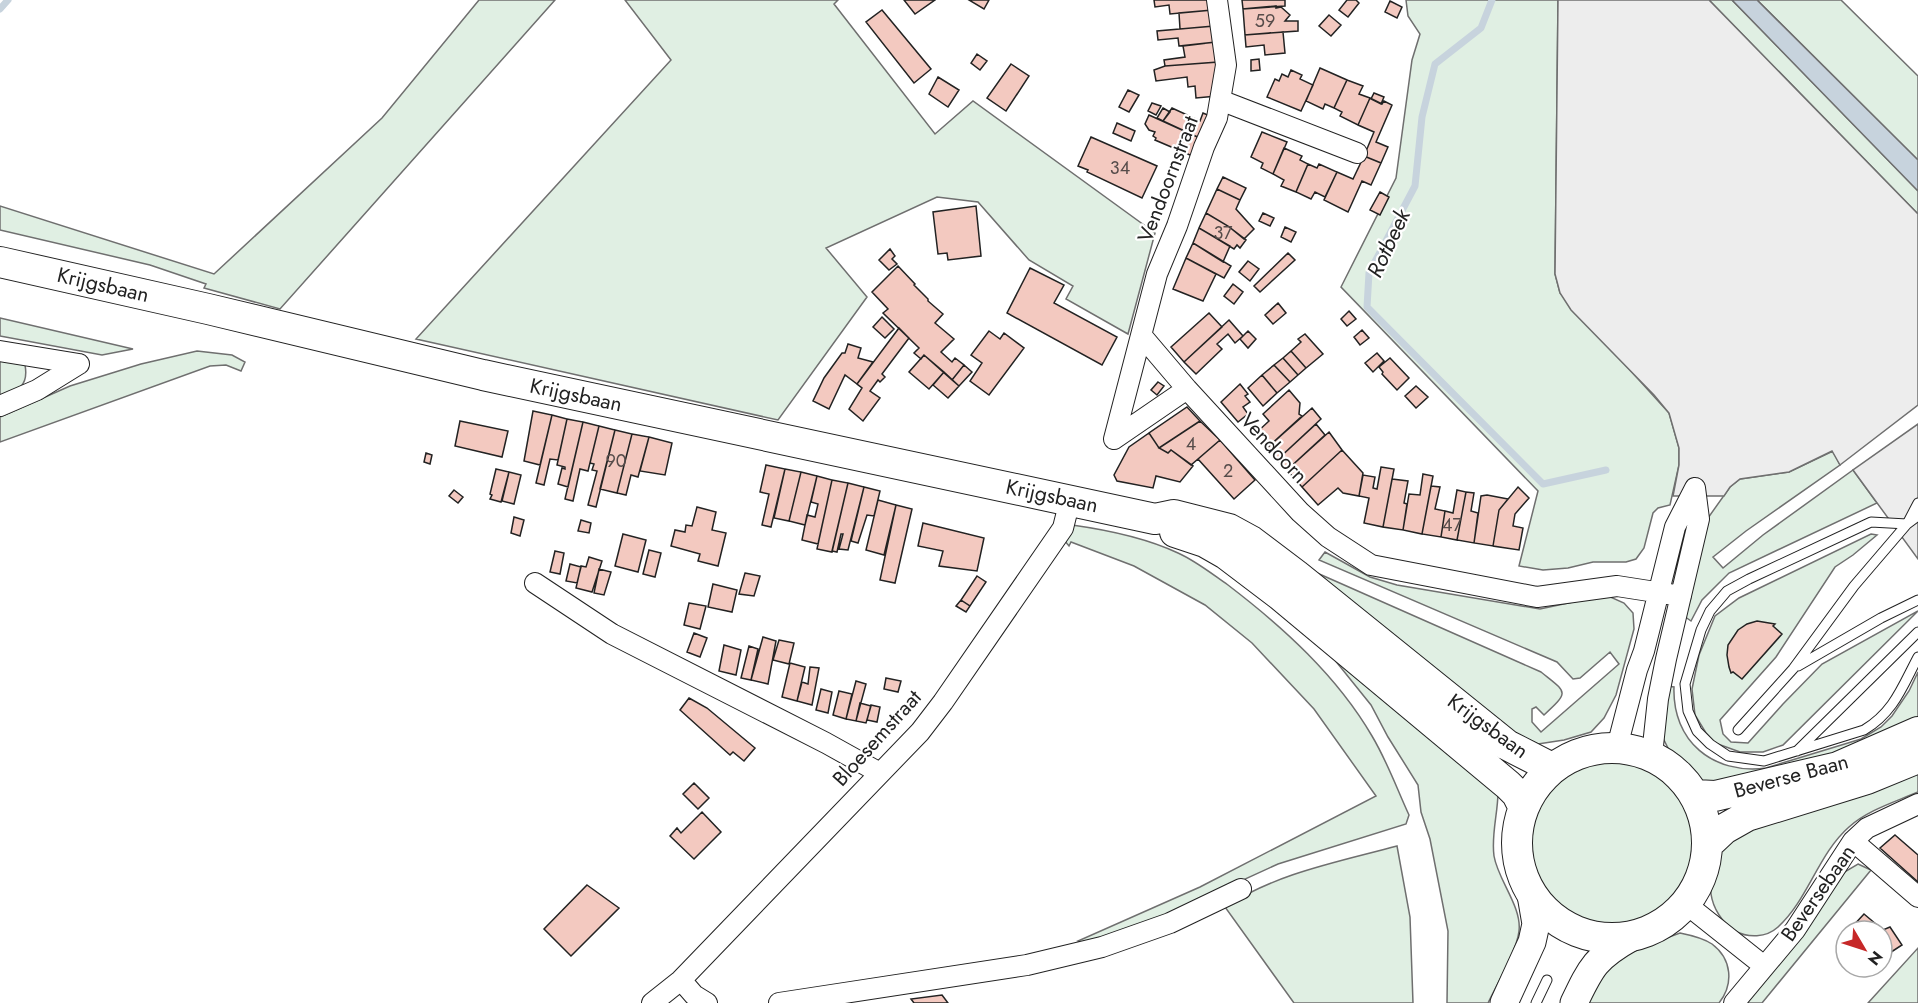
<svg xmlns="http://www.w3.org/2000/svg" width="1918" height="1003" font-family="Jost,sans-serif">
  <rect width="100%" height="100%" fill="#fff"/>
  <path fill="#e0efe3" stroke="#6f6f6f" stroke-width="1.5" d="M479 0H555L280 309 204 288 206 284 150 265 0 230V206L214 274 382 118Z
    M625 0H838L834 4 935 134 973 101 1155 233 1128 334 1066 299 1073 286 1029 260 978 202 937 197 826 248 867 297 778 420 416 339 671 60Z
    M1406 0H1558L1555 274 1560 293 1669 413 1679 448V465L1670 505 1658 508 1653 513 1644 548 1636 559 1626 562H1593L1568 568 1543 570 1519 566 1538 491 1341 287 1396 178 1412 60 1420 34 1408 16Z
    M1709 0H1732L1918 191V214Z
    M1757 0H1841L1918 76V160Z
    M0 318 133 349 102 355 0 336Z
    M197 351 232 355 245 362 241 371 226 365 210 366 0 442V417L70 386 141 364Z
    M0 359 16 361 25 365C29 386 18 391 0 398Z
    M1833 451 1840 465 1746 531 1713 557 1723 568 1763 535 1853 470 1877 503 1729 573 1702 600 1691 621 1684 616 1703 525 1730 487 1740 479 1789 472Z
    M1072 525C1108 530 1146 538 1178 553 1196 561 1212 574 1228 585 1283 627 1337 676 1372 736 1387 761 1397 789 1409 815L1406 824 1278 864 1149 923 1085 944 1078 941 1200 887 1376 796 1314 709 1252 643 1205 605 1134 566 1071 542 1069 546 1064 540Z
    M1871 534 1877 535 1853 555 1835 567 1776 657 1720 720 1723 734 1731 742 1748 743 1783 704 1822 664 1918 611 1783 745 1763 752H1740L1715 743 1706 733 1695 715 1692 689 1699 655 1715 616 1739 598Z
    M1325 552 1370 577 1397 585 1540 609 1606 595 1624 603 1633 613 1634 629 1616 695 1604 718 1591 732 1564 740 1538 744 1505 728 1308 569 1541 672C1567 693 1570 691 1544 715L1536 707 1532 709V722L1541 732 1619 664 1610 652 1580 678 1573 679 1557 662 1319 560Z
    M1303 630 1498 792C1498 813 1491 835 1494 856 1498 880 1522 907 1519 931 1517 950 1497 984 1488 1003H1447L1448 931 1430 839 1421 812 1418 785 1388 737 1371 705 1334 659Z
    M1918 672V723L1899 732 1742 783 1705 782 1690 772 1669 750 1662 736 1668 686 1674 687C1672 741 1713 775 1766 768L1861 739 1881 727 1892 716 1909 691Z
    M1530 843a82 82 0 1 1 164 0a82 82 0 1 1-164 0Z
    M1918 768V792C1895 802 1868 810 1849 827 1818 854 1808 900 1778 927 1766 938 1748 938 1735 931 1722 923 1713 908 1711 894 1709 873 1718 855 1728 838Z
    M1397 846 1410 917 1413 1003H1294L1225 907C1277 873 1338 862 1397 846Z
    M1858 864 1871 870 1762 1003H1744L1841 874Z
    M1680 933C1690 935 1703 938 1712 944 1732 959 1734 984 1719 1003H1581L1588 990 1625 953Z
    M1918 948V1003H1868Z"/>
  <path fill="#ededed" stroke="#6f6f6f" stroke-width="1.5" d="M1558 0H1709L1918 214V405L1840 465 1832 451 1789 472 1740 479 1730 487 1724 496H1673L1679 465V448L1669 413 1654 395 1571 310 1560 293 1555 274Z
    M1918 424V559L1853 470Z"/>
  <path fill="#c7d3dd" stroke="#6f6f6f" stroke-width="1.5" d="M1732 0H1757L1918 160V191Z"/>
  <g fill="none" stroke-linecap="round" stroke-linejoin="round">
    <path stroke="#c7d3dd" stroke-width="7" d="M1492 0 1481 28 1435 64 1422 117 1415 186 1369 273 1367 307 1543 484 1606 470
      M0 9 8 0"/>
  </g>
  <path fill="#f3c9c0" stroke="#222" stroke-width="1.5" d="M904 0H935L915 14Z
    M969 0H989L984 9Z
    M1154 0H1211L1212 10 1170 14 1169 5 1155 7Z
    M1242 0H1285V6L1243 9Z
    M1347 0H1356L1359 3 1348 17 1339 10Z
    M1390 1 1402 7 1397 18 1385 12Z
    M1276 6V8L1281 7 1290 15 1285 21H1298V31L1245 35 1243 9Z
    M882 10 931 69 914 83 866 22Z
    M1212 10 1214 26 1180 29 1179 13Z
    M1329 15 1341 25 1331 36 1319 26Z
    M1214 26 1216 42 1179 46 1178 38 1158 40 1157 31Z
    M1283 32 1285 53 1265 55 1264 45 1246 47 1245 35Z
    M1216 42 1218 62 1165 66 1164 60 1185 57 1183 46Z
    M977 54 987 61 980 70 971 63Z
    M1259 59 1260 70 1251 71V60Z
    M1218 62 1217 96 1196 98 1195 86 1188 87 1187 77 1156 81 1154 70 1165 66Z
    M1011 64 1029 76 1006 111 987 98Z
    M1320 68 1347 80 1334 108 1325 104 1323 109 1306 101Z
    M1291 70 1302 75 1300 79 1313 85 1301 111 1267 97 1275 79 1279 81 1282 74 1288 77Z
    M938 77 959 90 948 107 929 94Z
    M1347 80 1363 86 1359 94 1370 98 1358 125 1340 116 1342 112 1334 108Z
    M1128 90 1139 95 1129 112 1119 107Z
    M1374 93 1384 97 1381 104 1371 99Z
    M1370 98 1382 104 1384 101 1392 105 1376 142 1388 147 1381 163 1364 156 1374 132 1358 125Z
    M1152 103 1161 106 1156 115 1148 111Z
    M1163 108 1170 112 1163 121 1157 118Z
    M1172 108 1200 121 1203 113 1210 116 1204 140 1163 121Z
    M1149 115 1204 140 1197 158 1155 140 1156 138 1153 136 1155 132 1149 130 1145 124Z
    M1117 123 1135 131 1131 141 1113 133Z
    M1262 132 1287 142 1273 174 1261 168 1263 163 1251 157Z
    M1091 137 1157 166 1142 198 1087 172 1088 170 1078 166Z
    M1284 148 1302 156 1300 160 1308 164 1296 192 1281 186 1284 180 1273 174Z
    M1364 156 1381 163 1371 185 1362 181 1348 212 1324 200 1337 172 1353 179Z
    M1308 164 1317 168 1319 164 1337 172 1325 197 1315 192 1311 199 1296 192Z
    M1223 177 1246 188 1240 200 1217 189Z
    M1217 189 1240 200 1236 209 1254 229 1244 239 1228 226 1206 213Z
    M1380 192 1389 197 1380 215 1370 210Z
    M976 206 981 256 948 260 947 253 938 254 933 212Z
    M1206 213 1228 226 1246 240 1240 248 1237 245 1234 249 1199 228Z
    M1263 213 1274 218 1270 226 1259 221Z
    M1285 227 1296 232 1291 242 1281 237Z
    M1199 228 1230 246 1223 262 1193 243Z
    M1193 243 1231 266 1224 278 1186 258Z
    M890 249 895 256 892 259 897 264 889 270 879 260Z
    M1288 253 1295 260 1260 292 1254 286Z
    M1186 258 1216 274 1203 301 1173 289Z
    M1248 261 1259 269 1250 281 1239 272Z
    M898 266 915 284 914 285 928 299V301L943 314 935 323 954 339 941 352 952 362 955 358 964 365 952 380 924 355 921 359 914 353 919 348 883 313 888 309 872 292Z
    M1030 268 1064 285 1054 303 1117 337 1102 365 1007 313Z
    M1233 284 1243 292 1234 304 1224 296Z
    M1278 303 1286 313 1273 324 1265 315Z
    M1349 311 1356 319 1347 326 1341 319Z
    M1209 313 1222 327 1184 362 1171 347Z
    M882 317 894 329 885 338 873 327Z
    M1229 320 1243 336 1235 343 1228 334 1217 344 1222 349 1196 374 1184 362Z
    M899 328 909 338 882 374 885 377 880 382 878 380 870 391 880 398 863 421 849 409 862 388 857 384Z
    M1362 330 1369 338 1360 345 1354 337Z
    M989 331 1000 339 1004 333 1024 348 989 395 970 381 982 363 971 355Z
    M1248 331 1256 339 1248 348 1240 339Z
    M1305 334 1323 354 1306 368 1291 351 1301 342 1298 339Z
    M848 344 861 348 858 358 873 362 857 384 845 375 829 409 813 401 824 378 842 353H845Z
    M1291 351 1306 368 1298 375 1283 358Z
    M1377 353 1384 361 1373 372 1365 363Z
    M924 355 944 372 929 389 909 372Z
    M1283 358 1298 375 1290 382 1274 365Z
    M1390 358 1409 378 1397 390 1382 374 1383 372 1379 367Z
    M964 365 972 372 959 386 952 380Z
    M1274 365 1290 382 1277 393 1262 375Z
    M944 372 959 386 948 398 933 385Z
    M1262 375 1277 393 1263 406 1248 388Z
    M1158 382 1164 386 1157 395 1151 390Z
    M1240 384 1248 394 1245 396 1250 402 1243 407 1248 414 1238 422 1221 402Z
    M1416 386 1428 397 1416 408 1405 396Z
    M1289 390 1300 403 1299 414 1302 416 1267 448 1255 434 1269 421 1263 414Z
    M1187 407 1200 421 1159 448 1149 433Z
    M1312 408 1321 419 1277 460 1267 448Z
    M533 411 552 415 540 465 524 461Z
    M552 415 567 419 558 460 550 459 544 485 536 483Z
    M567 419 583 422 568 487 558 484 562 468 565 469V467L557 465Z
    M460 421 508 431 502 457 455 446Z
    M1200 421 1220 440 1191 465 1171 450 1168 453 1159 448Z
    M583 422 599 426 588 471 580 469 573 501 565 499Z
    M1316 424 1325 435 1287 470 1277 460Z
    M599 426 615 430 596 507 588 505 597 471 592 470 594 464 590 463Z
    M615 430 632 434 617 493 600 489Z
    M1329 432 1342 450 1302 487 1287 470Z
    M1149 433 1159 448 1168 453 1171 450 1193 466 1180 482 1156 476 1153 488 1117 481 1114 475 1129 447Z
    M632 434 649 437 638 477 631 475 626 495 617 493Z
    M649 437 672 443 665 475 640 471Z
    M1220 440 1255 480 1234 499 1198 459Z
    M1342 450 1363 473 1359 496 1343 493 1338 488 1318 505 1302 487Z
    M426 453 432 455 430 464 424 462Z
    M766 465 785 469 771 527 762 525 769 494 760 492Z
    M1381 467 1394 469 1383 527 1364 523 1369 498 1359 496 1363 475 1375 477 1373 488 1377 489Z
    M496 469 509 472 501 502 490 499 492 495 490 494Z
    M785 469 801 472 789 521 774 518Z
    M509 472 521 475 514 504 502 501Z
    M801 472 817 476 805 525 789 521Z
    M1423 474 1433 476 1422 534 1403 530 1409 494 1420 495Z
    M817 476 832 480 818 544 802 540 807 515 815 517 818 504 811 502Z
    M1392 479 1408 481 1404 503 1407 504 1403 530 1383 527Z
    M832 480 848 483 832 552 817 549Z
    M848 483 864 487 848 550 839 549 843 534H841L837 552 832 551Z
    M1431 486 1440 487 1435 509 1445 511 1441 537 1422 534Z
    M864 487 880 491 874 516 867 515 858 543 851 541Z
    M1518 487 1529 498 1515 514 1513 526 1523 528 1519 550 1493 546 1499 510Z
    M454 490 463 497 458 503 449 496Z
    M1457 490 1466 492 1457 540 1441 537 1445 511 1453 513Z
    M1466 492 1474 493 1471 511 1478 513 1474 543 1457 540Z
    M1487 495 1508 499 1499 510 1493 546 1474 543 1481 496Z
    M878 500 896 505 884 555 866 550Z
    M896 505 912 509 895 583 880 580Z
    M697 507 716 512 712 530 726 533 718 566 698 561 700 554 671 546 675 530 685 532 686 525 692 526Z
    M514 517 524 520 520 536 511 533Z
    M581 520 591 523 589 533 578 531Z
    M923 523 984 538 977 571 939 566 943 551 918 546Z
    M623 534 646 540 638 572 615 566Z
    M649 550 661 553 655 577 643 574Z
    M555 551 564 553 560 574 550 572Z
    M589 557 602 561 592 592 576 588 581 566 586 567Z
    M570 564 581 567 577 583 566 581Z
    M599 569 611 572 604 595 594 593Z
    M745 573 760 576 754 596 739 594Z
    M977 576 986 582 970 606 961 600Z
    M713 584 737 590 732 612 708 607Z
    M961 600 970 606 966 612 956 606Z
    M689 603 706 606 700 629 684 625Z
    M1757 621 1775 624 1773 626 1782 634 1742 679 1733 672 1731 673 1729 667 1727 655 1728 645 1738 630 1747 624Z
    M694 633 707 638 700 657 687 652Z
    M763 637 776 641 768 684 751 680Z
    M779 640 794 643 789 664 773 660Z
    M724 645 741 650 736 675 719 671Z
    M749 646 758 649 751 680 741 678Z
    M790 663 805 667 797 701 782 697Z
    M810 667 819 668 812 705 797 701 802 682 808 684Z
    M886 678 901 681 898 692 884 689Z
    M856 681 866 684 856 721 846 719Z
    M821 689 832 692 828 713 816 710Z
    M839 691 852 694 846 719 833 715Z
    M689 698 707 708 755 748 744 761 733 752 730 755 680 710Z
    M860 703 871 706 866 723 856 721Z
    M871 705 880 707 877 722 867 720Z
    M694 783 709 798 698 809 683 794Z
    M702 812 721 832 694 859 670 836 677 828 681 833Z
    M1895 835 1918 855V882L1880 848Z
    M587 885 619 908 571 956 544 929Z
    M1864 914 1883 930 1890 927 1902 945 1882 958V931H1857L1852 927Z
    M942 995 948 1003H914L911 999Z"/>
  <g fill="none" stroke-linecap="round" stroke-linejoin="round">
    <defs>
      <path id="service" d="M1918 516 1907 524 1871 522 1749 579 1727 591 1710 611 1701 630 1685 684 1688 711 1697 731 1710 744 1728 756 1764 761 1864 730C1894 712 1902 687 1918 657
        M1798 666 1881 618 1918 600
        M1738 730 1793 669 1854 586 1907 524 1918 503
        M1797 751 1918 632
        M1536 1003 1547 980"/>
      <path id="minor" d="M1220 100 1357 153
        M1142 336 1187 389 1300 512 1328 537 1371 565 1537 597 1617 586 1681 596
        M0 351 79 364
        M0 406 37 390 79 364
        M1114 439 1157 274 1177 226 1204 147 1217 118 1226 65 1217 0
        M1114 439 1187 389
        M535 583 612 634 826 743 880 773
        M1617 747 1637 670 1644 651 1675 527 1695 488
        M1652 755 1658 699 1666 659 1699 519 1695 488
        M1853 841 1918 897
        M1686 904 1764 966
        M681 980 694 995 707 1003
        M652 1003 681 980 920 732 943 702 1063 528 1070 500
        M779 1003 1027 965 1102 947 1170 923 1241 889
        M1734 1003 1795 930 1853 841 1867 828 1918 804"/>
      <path id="secondary" d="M1504 1003 1532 942 1536 924 1531 895
        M1574 1003C1591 967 1596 957 1632 937"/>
      <path id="primary" d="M0 262 208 309 483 375 1155 519 1174 515 1229 529 1251 541 1296 575 1507 745 1552 768
        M1175 532 1205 542 1226 554 1280 595 1508 785 1517 794 1523 806
        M1517 843a95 95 0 1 1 190 0a95 95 0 1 1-190 0Z
        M1695 795 1715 796 1838 767 1918 732
        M1708 844 1724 829 1747 816 1867 779 1918 758"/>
    </defs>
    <use href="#service" stroke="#222" stroke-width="11"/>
    <use href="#minor" stroke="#222" stroke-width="22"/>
    <use href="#secondary" stroke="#222" stroke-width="29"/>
    <use href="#primary" stroke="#222" stroke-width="32"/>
    <use href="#service" stroke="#fff" stroke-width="9"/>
    <use href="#minor" stroke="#fff" stroke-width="20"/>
    <use href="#secondary" stroke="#fff" stroke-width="27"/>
    <use href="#primary" stroke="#fff" stroke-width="30"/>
  </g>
  <g text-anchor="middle" stroke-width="4.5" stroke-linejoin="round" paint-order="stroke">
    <g font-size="18" fill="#564c4a">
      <text x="1265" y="27">59</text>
      <text x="1120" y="174">34</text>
      <text x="1223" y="239">37</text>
      <text x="1191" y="450">4</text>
      <text x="616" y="467">90</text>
      <text x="1228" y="477">2</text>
      <text x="1452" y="531">47</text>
    </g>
    <g font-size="21" fill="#222" stroke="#fff">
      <text transform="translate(1168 179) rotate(-69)" y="7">Vendoornstraat</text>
      <text transform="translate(103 285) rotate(13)" y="7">Krijgsbaan</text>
      <text transform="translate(576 395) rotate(12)" y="7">Krijgsbaan</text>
      <text transform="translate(1274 448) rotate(47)" y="7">Vendoorn</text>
      <text transform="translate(1052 496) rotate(12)" y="7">Krijgsbaan</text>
      <text transform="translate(1488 726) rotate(36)" y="7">Krijgsbaan</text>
      <text transform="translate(877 738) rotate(-48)" y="7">Bloesemstraat</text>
      <text transform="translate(1791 776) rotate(-15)" y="7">Beverse Baan</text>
      <text transform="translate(1818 893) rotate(-55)" y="7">Beversebaan</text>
    </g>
    <g font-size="22" font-style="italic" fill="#222" stroke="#fff">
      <text transform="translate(1388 243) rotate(-65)" y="8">Rotbeek</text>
    </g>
  </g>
  <g transform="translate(1864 949) rotate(129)"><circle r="28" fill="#ffffff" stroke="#a7a7a7" stroke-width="1.5"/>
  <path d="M0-4.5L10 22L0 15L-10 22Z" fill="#c62828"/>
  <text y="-9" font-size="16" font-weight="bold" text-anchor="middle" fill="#222222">N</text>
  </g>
</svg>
